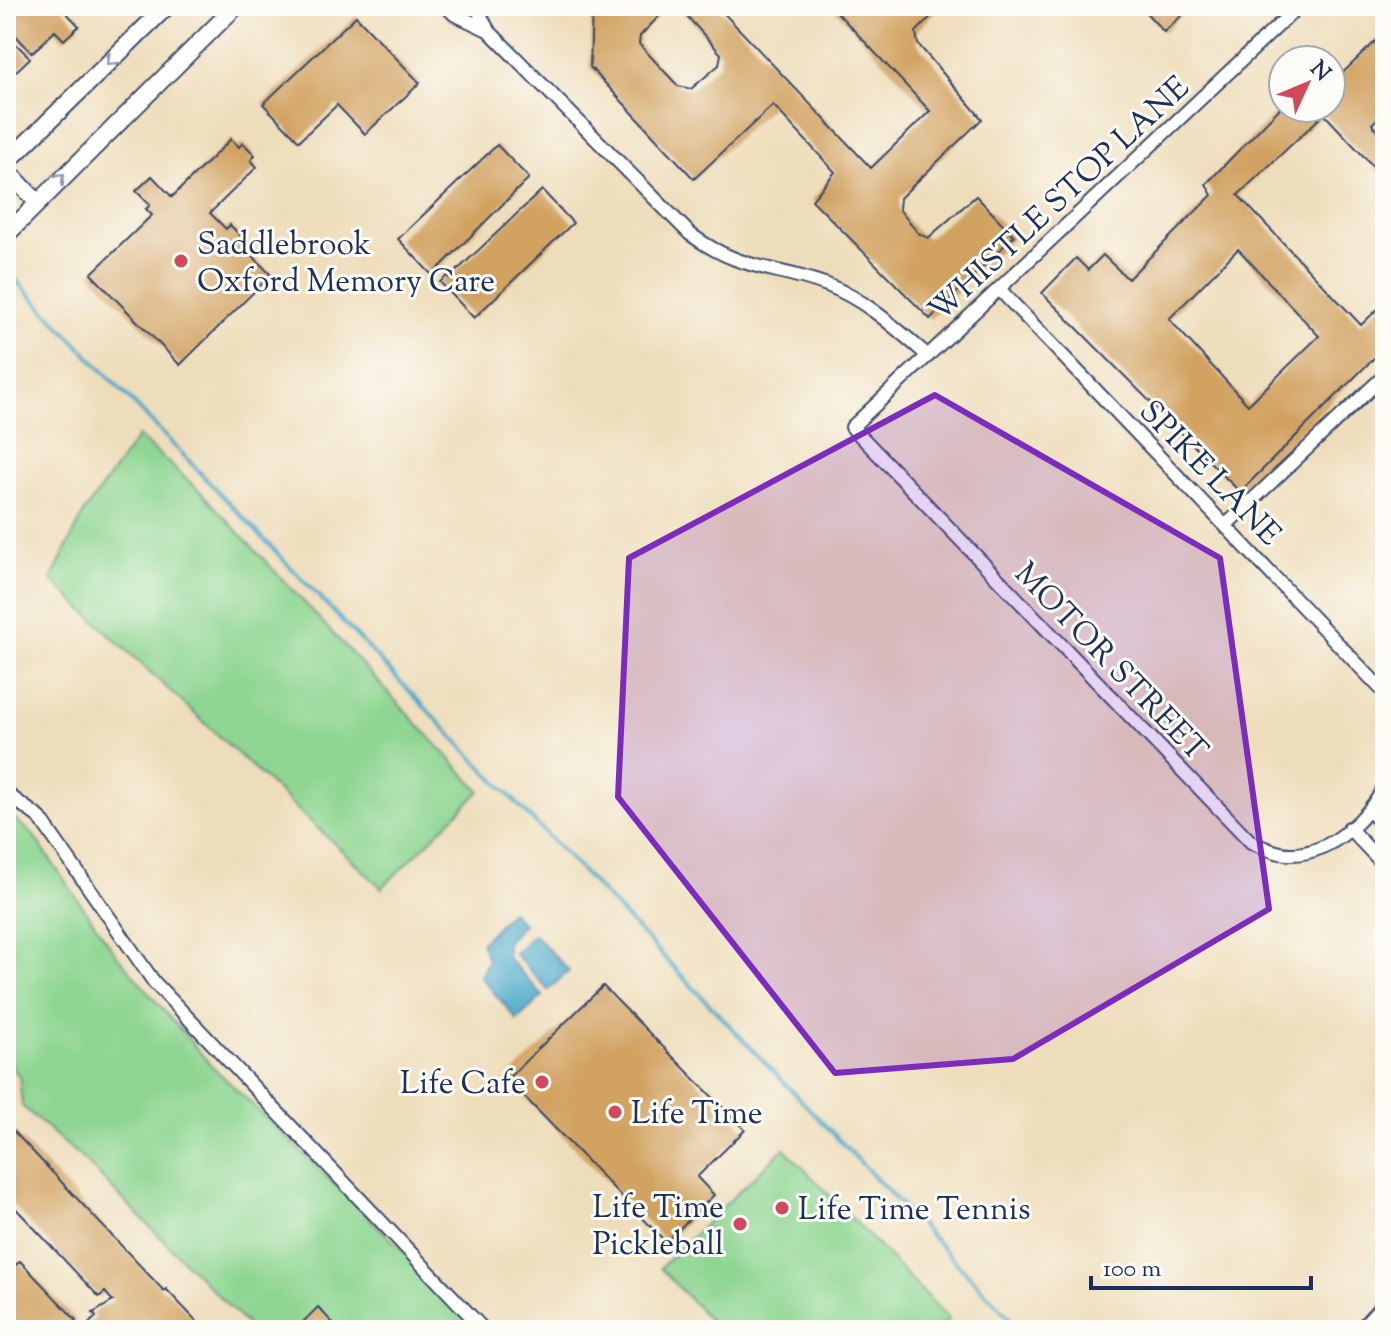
<svg xmlns="http://www.w3.org/2000/svg" width="1391" height="1336" font-family="'Sorts Mill Goudy',serif">
  <rect width="100%" height="100%" fill="#fdfcf7"/>
  <filter id="ink" filterUnits="userSpaceOnUse"><feTurbulence type="fractalNoise" baseFrequency=".0125" numOctaves="2"/><feDisplacementMap in="SourceGraphic" scale="16" xChannelSelector="R" yChannelSelector="G"/><feConvolveMatrix kernelMatrix="1 2 1 2 8 2 1 2 1" color-interpolation-filters="sRGB"/></filter>
  <filter id="wash" filterUnits="userSpaceOnUse"><feTurbulence type="fractalNoise" baseFrequency=".006" numOctaves="4" result="noise"/><feDisplacementMap in="SourceGraphic" scale="32" xChannelSelector="R" yChannelSelector="G"/><feGaussianBlur stdDeviation="1.8" result="paint"/><feColorMatrix in="noise" values="0 0 0 0 0 0 0 0 0 0 0 0 0 0 0 0 0 1.4 0 .05"/><feComposite in="paint" operator="in"/></filter>
  <g filter="url(#wash)">
    <rect width="100%" height="100%" fill="#eeddba"/>
    <path fill="#8dd590" stroke="#548277" stroke-width="2" d="M138 436 200 491 480 791 382 888 51 580 83 514Z
      M6 811 33 835 118 957 209 1063 485 1330H252L86 1162 22 1106 19 1075 6 1063Z
      M784 1148 949 1319 937 1330H719L660 1268Z"/>
    <path fill="#49a7c8" stroke="#326b93" stroke-width="2" d="M511 911 523 924 507 941V957L543 996 517 1020 480 976 488 960 481 943Z
      M534 934 569 971 548 990 514 953Z"/>
    <g fill="none" stroke-linecap="round" stroke-linejoin="round">
      <path stroke="#49a7c8" stroke-width="4" d="M11 275 1021 1330"/>
    </g>
    <g id="blocks">
      <path fill="#d1a261" fill-rule="evenodd" d="M19 6H60L79 26 64 40 55 31 32 53 6 25V19Z
        M592 6H669L640 36 639 44 678 86 691 89 719 65 721 54 678 6H717L871 168 930 111 831 6H941L916 32 918 44 982 119 900 198 899 209 918 233 928 238 976 196 1014 236 930 319 812 200 835 172 773 105 694 179 590 67Z
        M1140 6H1192L1164 32Z
        M356 16 420 83 365 134 337 105 299 141 263 104Z
        M1385 32V111L1372 124 1385 138V179L1324 114 1238 195 1361 325 1385 302V328L1382 331 1385 347 1240 492 1042 293 1076 258 1088 270 1103 255 1128 279 1212 195 1206 184 1283 105 1331 108V84ZM1238 249 1319 336 1248 405 1169 319Z
        M6 34 30 58 6 81Z
        M231 139 239 147 243 143 255 155 251 160 257 167 210 213 226 229 230 225 250 245 246 249 271 275 180 365 91 274 152 215 146 209 150 205 136 191 152 176 172 197Z
        M497 145 529 178 432 275 398 239Z
        M542 190 573 223 474 318 440 282 447 276 449 278Z
        M603 986 745 1130 697 1177 714 1195 666 1242 507 1079Z
        M6 1123 164 1291 166 1289 205 1330H82L96 1317 93 1313 113 1301 105 1292 99 1297 6 1198Z
        M20 1261 76 1320 73 1323 79 1330H20L6 1315V1274Z
        M318 1307 339 1330H304L300 1325Z"/>
    </g>
  </g>
  <g filter="url(#ink)">
    <use href="#blocks" fill-opacity="0" stroke="#3b496c" stroke-width="2"/>
    <g fill="none" stroke-linecap="round" stroke-linejoin="round">
      <defs>
        <path id="minor" d="M446 6 454 14 488 30
          M476 6 488 30 690 234C742 272 773 265 827 285 865 299 898 330 928 356
          M1299 6 852 427 1251 842C1264 848 1279 855 1293 854 1332 853 1368 818 1385 786
          M999 289 1385 693
          M1226 525 1385 375
          M6 793 40 818 154 982 484 1330
          M1369 810 1385 827
          M1349 828 1385 866"/>
        <path id="secondary" d="M6 163 167 6
          M6 169 37 202
          M6 235 236 6
          M1362 1330 1385 1305"/>
      </defs>
      <use href="#minor" stroke="#3b496c" stroke-width="16"/>
      <use href="#secondary" stroke="#3b496c" stroke-width="20"/>
      <use href="#minor" stroke="#fff" stroke-width="12"/>
      <use href="#secondary" stroke="#fff" stroke-width="16"/>
    </g>
    <defs><path id="oneway-chevron" d="M-2-3.5L2.5 0L-2 3.5" fill="none" stroke-width="1.6" stroke-linecap="round" stroke-linejoin="round" transform="scale(2)"/></defs>
    <g stroke="#8d97ae">
      <use href="#oneway-chevron" transform="translate(111 61) rotate(136)"/>
      <use href="#oneway-chevron" transform="translate(60 178) rotate(-45)"/>
    </g>
  </g>
  <path fill="#7b2cbf" fill-opacity="0.2" stroke="#7b2cbf" stroke-width="6" stroke-linejoin="round" d="M935 395 1220 558 1269 909 1013 1059 835 1073 618 797 629 558Z"/>
  <g fill="#d1495b" stroke="#fdfcf7" stroke-width="3">
    <circle cx="181" cy="261" r="8"/>
    <circle cx="542" cy="1082" r="8"/>
    <circle cx="615" cy="1112" r="8"/>
    <circle cx="782" cy="1208" r="8"/>
    <circle cx="740" cy="1224" r="8"/>
  </g>
  <g text-anchor="middle" stroke-width="6" stroke-linejoin="round" paint-order="stroke">
    <g font-size="32" fill="#1b2f5e" stroke="#fdfcf7">
      <text transform="translate(1058 198) rotate(-43)" y="11">WHISTLE STOP LANE</text>
      <text transform="translate(1211 472) rotate(46)" y="11">SPIKE LANE</text>
      <text transform="translate(1112 661) rotate(46)" y="11">MOTOR STREET</text>
    </g>
    <g font-size="32" fill="#1b2f5e" stroke="#fdfcf7" text-anchor="start">
      <text x="197" y="254">Saddlebrook<tspan x="197" dy="37">Oxford Memory Care</tspan></text>
      <text x="526" y="1093" text-anchor="end">Life Cafe</text>
      <text x="631" y="1123">Life Time</text>
      <text x="724" y="1217" text-anchor="end">Life Time<tspan x="724" dy="37">Pickleball</tspan></text>
      <text x="798" y="1219">Life Time Tennis</text>
    </g>
  </g>
  <rect width="1391" height="1336" fill="none" stroke="#fdfcf7" stroke-width="32"/>
  <g transform="translate(1307 84) rotate(46)"><circle r="38" fill="#fdfcf7" stroke="#a3aaba" stroke-width="2"/>
  <path d="M0-6L14 30L0 20L-14 30Z" fill="#d1495b"/>
  <text y="-12" font-size="22" font-weight="bold" text-anchor="middle" fill="#1b2f5e">N</text>
  </g>
  <path d="M1091 1276v12h220v-12" fill="none" stroke="#1b2f5e" stroke-width="4"/>
  <text x="1103" y="1276" font-size="24" fill="#1b2f5e" stroke="#fdfcf7" stroke-width="6" paint-order="stroke">100 m</text>
</svg>
